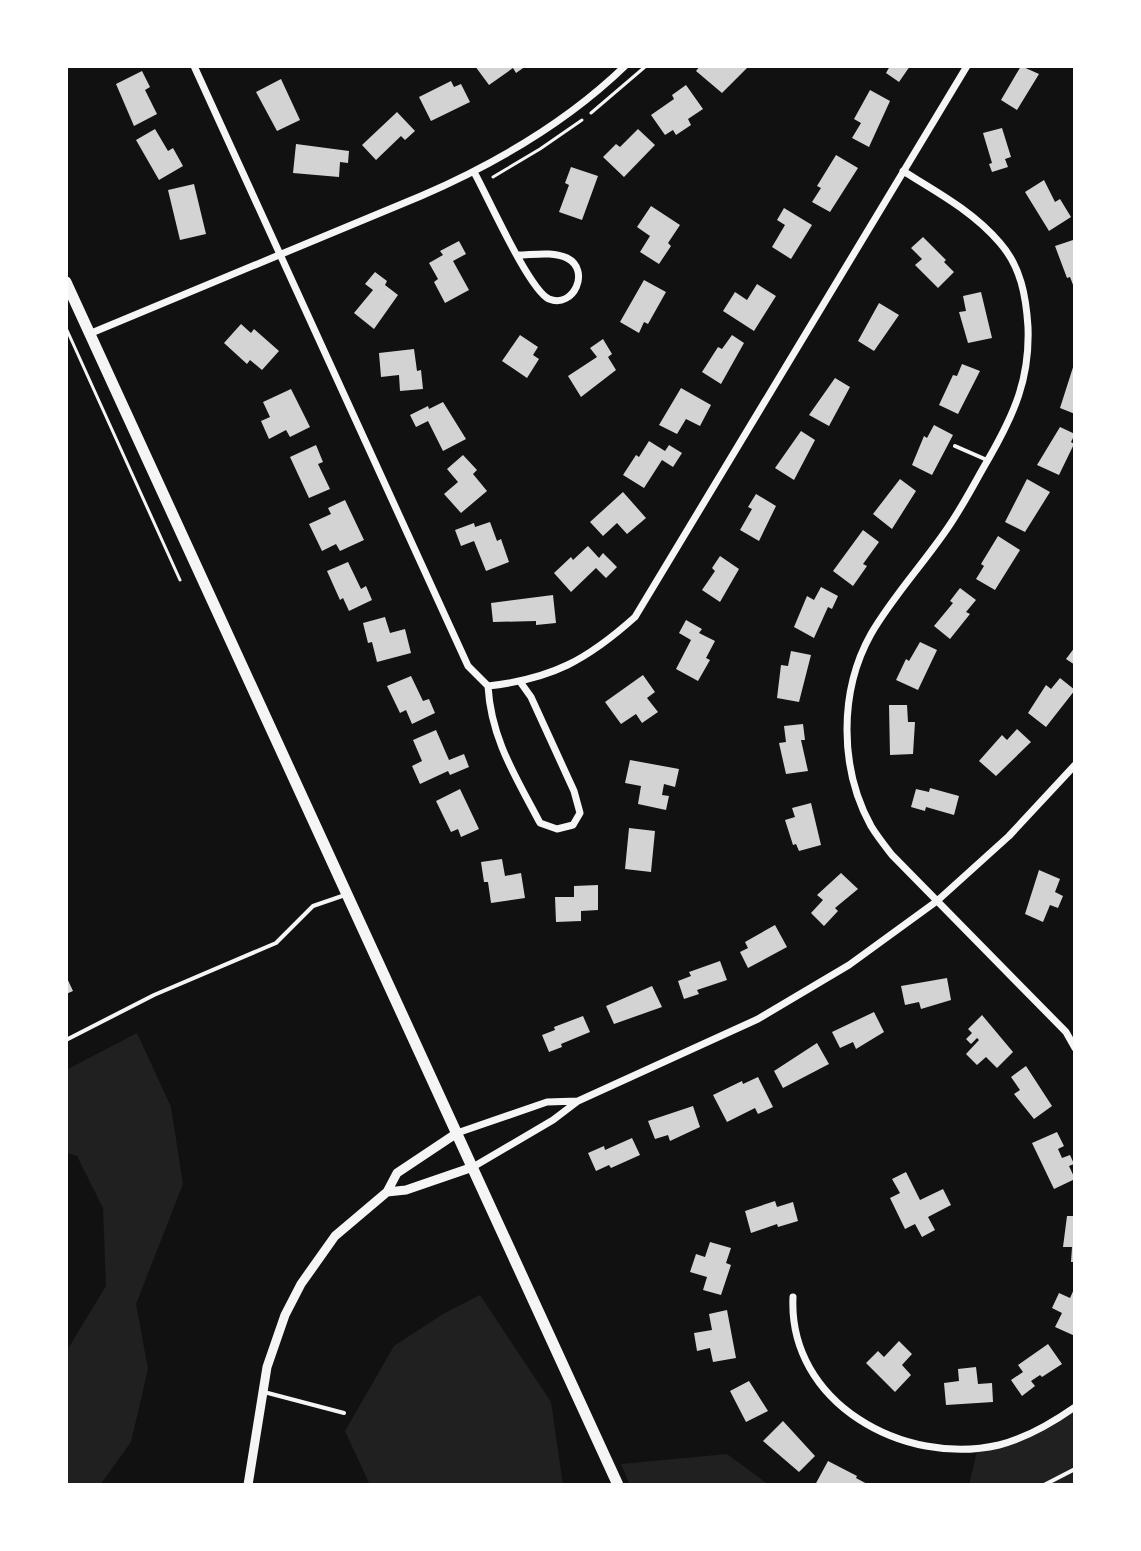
<svg xmlns="http://www.w3.org/2000/svg" width="1141" height="1551" font-family="'Zilla Slab',serif">
  <rect width="100%" height="100%" fill="#111"/>
  <path fill="#202020" d="M137 1033 171 1107 183 1184 136 1304 148 1369 131 1442 100 1485H66V1352L106 1286 103 1208 77 1156 66 1153V1070Z
    M480 1295 551 1402 563 1485H370L345 1431 394 1346 443 1314Z
    M1075 1407V1485H969L978 1447C1015 1443 1045 1428 1075 1407Z
    M727 1454 769 1485H630L621 1464Z"/>
  <path fill="#d3d3d3" d="M475 66H526L516 73 513 68 489 85Z
    M700 66 715 68 717 66H749L722 93 696 71Z
    M890 66H910L899 82 886 73Z
    M1021 66 1039 74 1017 110 1001 100Z
    M142 71 150 87 145 90 157 114 134 126 116 84Z
    M281 79 300 120 277 131 256 92Z
    M451 81 454 87 461 84 470 102 431 121 419 97Z
    M686 85 703 109 688 119 691 125 676 135 673 130 665 135 651 115 674 99 672 95Z
    M870 90 890 101 869 147 852 138 861 123 854 119Z
    M397 112 415 131 405 140 401 136 376 160 362 145Z
    M1002 128 1011 157 1005 159 1008 167 992 172 989 164 992 163 983 133Z
    M155 129 168 151 173 148 183 166 159 180 136 140Z
    M638 129 655 145 624 177 603 157 616 144 620 147Z
    M296 144 349 151 348 163 340 162 339 177 293 173Z
    M836 155 858 168 830 212 812 202 821 188 817 186Z
    M571 167 598 176 582 220 559 212 569 185 565 183Z
    M1044 180 1055 202 1060 199 1071 217 1049 231 1025 192Z
    M194 184 206 234 180 240 168 190Z
    M651 206 680 225 668 243 671 246 659 264 640 252 650 236 637 227Z
    M784 208 812 225 791 259 772 247 785 225 777 220Z
    M923 237 946 260 944 262 954 272 938 288 915 265 922 259 911 248Z
    M1073 240 1075 244V290L1070 277 1067 278 1055 246Z
    M459 241 466 254 453 261 469 290 445 303 434 282 438 279 429 263 443 255 440 251Z
    M375 272 387 281 385 285 398 295 374 329 354 313 373 290 365 284Z
    M644 280 666 292 648 324 644 322 639 333 620 322Z
    M757 284 776 296 754 331 723 311 735 292 747 300Z
    M981 292 992 338 968 343 959 312 966 311 963 296Z
    M879 303 899 315 874 351 858 341Z
    M241 324 251 333 254 329 279 351 262 370 250 360 247 364 224 343Z
    M520 335 538 347 533 355 539 359 527 378 502 361Z
    M732 335 744 343 721 384 702 372 718 347 722 349Z
    M603 339 612 354 608 357 616 370 581 397 568 376 597 357 590 348Z
    M414 349 417 371 421 370 423 389 400 391 399 375 381 377 379 353Z
    M1075 361V414L1060 408Z
    M962 364 980 371 958 414 939 405 953 375 957 376Z
    M835 378 850 387 829 426 809 415Z
    M681 388 711 405 700 426 686 419 677 434 659 425Z
    M291 389 310 427 290 437 286 430 269 439 261 421 270 417 263 402Z
    M443 402 466 439 443 451 428 421 416 427 410 415 428 406 429 409Z
    M934 425 953 435 932 475 912 465 924 436 927 438Z
    M1060 427 1075 434 1071 442 1074 444 1059 475 1037 465Z
    M801 431 815 440 794 480 775 468Z
    M649 441 665 451 669 445 682 453 673 467 662 460 644 488 623 475 636 455 639 457Z
    M316 445 323 462 318 464 330 489 309 498 290 457Z
    M463 455 477 470 473 474 487 491 461 513 444 494 458 482 447 469Z
    M900 479 916 491 892 529 873 514Z
    M1027 479 1050 492 1025 532 1005 522Z
    M623 492 646 518 627 534 617 523 603 536 590 522Z
    M756 494 776 506 759 541 740 530 752 509 748 507Z
    M345 500 364 540 340 551 336 544 322 551 309 524 331 514 328 508Z
    M490 522 497 541 501 539 509 562 486 571 474 541 461 546 455 530 474 523 475 527Z
    M863 530 879 542 863 564 867 566 853 586 833 571Z
    M998 536 1020 550 995 590 976 579 984 566 981 564Z
    M588 546 599 558 603 553 617 567 606 578 596 568 571 592 554 573 571 557 573 560Z
    M720 556 739 569 720 602 702 590 715 571 712 568Z
    M348 562 361 589 366 586 372 600 349 611 343 598 340 600 327 571Z
    M821 587 838 596 832 609 828 607 814 638 794 627 807 596 814 600Z
    M960 588 976 600 966 612 970 614 950 639 934 626 953 603 950 601Z
    M553 595 556 623 536 625V621L493 622 491 603Z
    M385 617 390 633 405 629 411 653 377 662 372 642 368 643 363 623Z
    M686 620 702 629 699 633 715 641 706 658 710 660 698 681 676 669 691 640 679 633Z
    M920 642 937 650 918 690 896 680 906 659 909 661Z
    M1075 647V665L1066 659Z
    M791 651 811 655 799 702 777 698 781 665 788 666Z
    M643 675 655 692 647 698 658 712 642 723 636 714 621 724 605 702Z
    M411 676 423 701 429 699 435 713 412 724 406 710 400 713 387 686Z
    M1060 678 1075 690 1046 727 1028 713 1046 685 1051 689Z
    M889 705H907L908 722H915L913 754 890 755Z
    M803 724 805 740H801L808 771 786 774 779 743 786 742 784 726Z
    M1017 729 1031 742 996 776 979 761 1002 735 1007 740Z
    M436 730 449 760 464 754 469 767 450 775 448 771 420 784 412 766 422 761 413 740Z
    M630 760 679 769 675 787 664 784 662 795 669 796 666 810 638 804 641 786 625 783Z
    M930 788 959 796 954 815 926 807 925 811 911 807 916 789 929 792Z
    M460 789 479 829 461 837 458 829 451 832 436 801Z
    M811 803 821 845 799 851 796 844 793 845 785 820 795 817 792 808Z
    M629 828 655 831 651 872 625 869Z
    M502 859 505 876 521 873 525 898 491 903 488 882H484L481 862Z
    M1039 870 1060 879 1055 892 1063 896 1058 908 1050 905 1043 922 1025 914Z
    M841 873 858 889 835 908 838 911 824 926 811 913 823 900 817 895Z
    M598 885V910L581 911V921L556 922 555 897H574V886Z
    M775 925 787 947 748 968 740 952 748 948 745 942Z
    M720 961 727 980 697 990 699 994 684 999 678 981 691 976 689 972Z
    M66 976 73 991 66 994Z
    M947 978 951 1000 921 1009 919 1002 905 1005 901 986Z
    M652 986 662 1007 614 1024 606 1006Z
    M874 1012 884 1032 856 1049 853 1042 840 1048 832 1032Z
    M982 1015 1013 1052 997 1068 986 1057 977 1065 966 1054 979 1040 977 1038 971 1044 966 1039 972 1033 968 1029Z
    M583 1016 590 1032 561 1044 562 1047 549 1052 542 1035 555 1030 554 1027Z
    M817 1043 829 1064 783 1088 774 1071Z
    M1026 1066 1052 1106 1034 1119 1014 1094 1020 1090 1011 1077Z
    M758 1077 773 1107 758 1114 755 1108 727 1122 713 1095 742 1081 743 1084Z
    M693 1106 700 1127 670 1141 668 1135 655 1139 648 1121Z
    M1057 1132 1064 1146 1058 1149 1062 1158 1070 1155 1074 1164 1069 1166 1075 1179 1054 1189 1032 1143Z
    M632 1138 640 1155 611 1168 609 1165 596 1171 588 1153 604 1146 605 1150Z
    M906 1172 920 1200 943 1189 951 1205 928 1217 935 1230 922 1237 915 1224 905 1229 890 1198 900 1193 892 1179Z
    M775 1201 777 1207 793 1202 798 1221 778 1227 777 1224 751 1233 745 1211Z
    M1067 1216H1075V1262H1071L1072 1247H1063Z
    M710 1242 731 1248 726 1263 731 1265 721 1295 703 1290 707 1277 690 1272 696 1254 705 1257Z
    M1075 1287V1336L1055 1327 1062 1313 1052 1308 1059 1293 1070 1298Z
    M727 1310 736 1358 713 1362 710 1348 697 1351 694 1333 712 1330 709 1314Z
    M899 1341 912 1354 902 1365 911 1375 895 1392 866 1363 878 1351 884 1357Z
    M1048 1344 1062 1364 1042 1377 1040 1375 1031 1381 1035 1386 1022 1396 1011 1380 1023 1372 1018 1365Z
    M976 1367 978 1384 992 1383 993 1402 946 1405 944 1383 959 1381 958 1369Z
    M749 1381 768 1411 746 1422 730 1391Z
    M783 1421 815 1456 799 1472 763 1441Z
    M828 1461 857 1476 856 1478 869 1485H815Z"/>
  <g fill="none" stroke-linecap="round" stroke-linejoin="round">
    <path stroke="#f5f5f5" stroke-width="3" d="M591 113 646 66
      M493 177 540 149 582 120
      M66 328 180 580"/>
    <path stroke="#f5f5f5" stroke-width="4" d="M955 446 987 460
      M66 1040 154 995 276 943 313 906 345 895
      M264 1392 344 1413
      M1044 1485 1075 1469"/>
    <path stroke="#f5f5f5" stroke-width="7" d="M194 66 468 666 488 686C491 739 516 777 540 823L557 829 573 825 580 813 574 791 531 697 521 683
      M903 171C937 192 974 212 1000 243 1021 267 1026 296 1028 327 1030 379 1014 414 989 458 976 480 964 504 949 526 925 562 893 596 871 634 839 691 839 768 871 826 877 836 885 846 892 855L1066 1032 1075 1048
      M474 172C487 195 529 290 549 299 574 309 591 270 567 258 553 251 532 255 518 255
      M89 334 421 196C495 164 567 122 625 66
      M488 686C552 679 587 660 635 617L967 66
      M578 1101 758 1019 849 965 937 901 1009 836 1075 765
      M457 1133 547 1102 578 1101 553 1120 473 1167
      M793 1297C788 1403 904 1467 999 1445 1027 1438 1052 1423 1075 1407"/>
    <path stroke="#f5f5f5" stroke-width="9" d="M387 1192 406 1190 473 1167
      M248 1485 267 1367 285 1315 301 1284 335 1236 387 1192 397 1173 457 1133"/>
    <path stroke="#f5f5f5" stroke-width="11" d="M66 282 618 1485"/>
  </g>
  <rect width="1141" height="1551" fill="none" stroke="#ffffff" stroke-width="136"/>
</svg>
